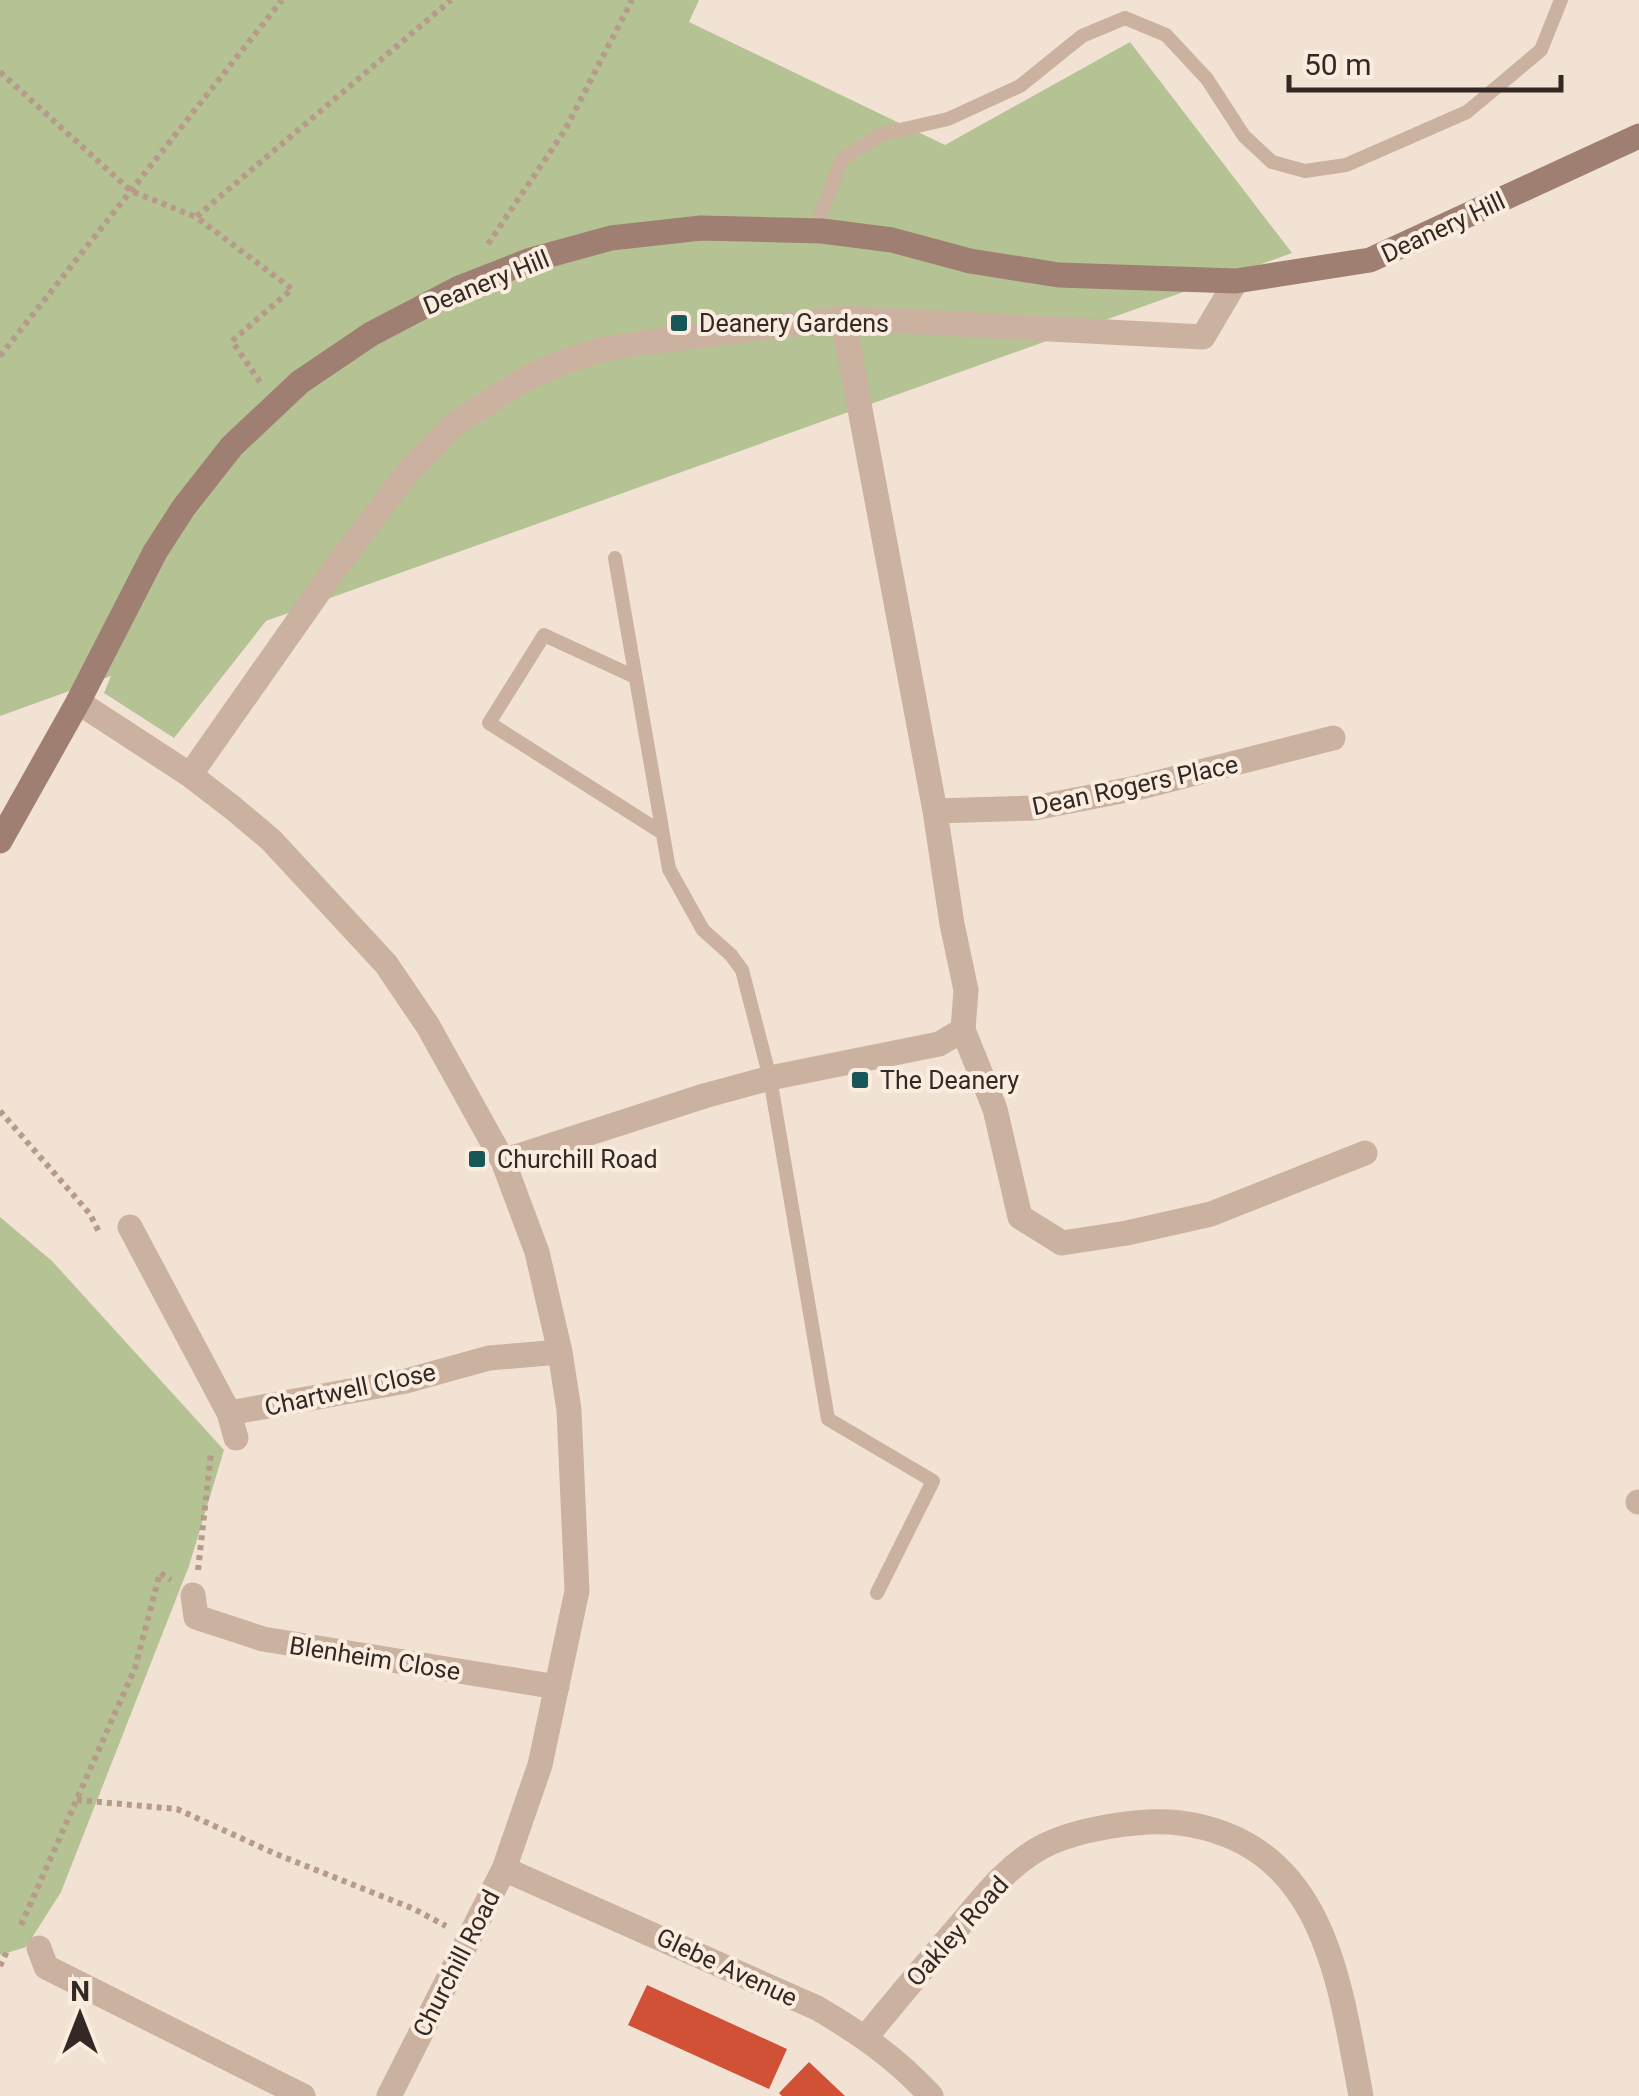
<svg xmlns="http://www.w3.org/2000/svg" width="1639" height="2096" font-family="Roboto,sans-serif">
  <rect width="100%" height="100%" fill="#f2e2d4"/>
  <path fill="#b5c294" d="M0 0H699L689 22 945 145 1130 42 1292 253 266 621 174 738 104 693 111 676 0 716Z
    M0 1217 52 1261 224 1450 189 1566 61 1892 26 1947 0 1955Z"/>
  <path fill="#d05135" d="M647 1985 787 2049 769 2089 628 2025Z
    M809 2062 845 2096H782L779 2093Z"/>
  <g fill="none" stroke-linecap="round" stroke-linejoin="round">
    <path stroke="#b69a8a" stroke-width="6" stroke-dasharray="5 5" stroke-linecap="butt" d="M0 72 131 191 196 217
      M488 244 565 130 632 0
      M0 356 282 0
      M260 382 232 341 292 289 196 217 451 0
      M0 1111 90 1214 99 1232
      M198 1570 211 1453
      M77 1800 177 1809 276 1854 414 1909 446 1926
      M21 1925 135 1668 160 1573 171 1580
      M0 1966 8 1949"/>
    <path stroke="#cbb1a0" stroke-width="14" d="M822 231 821 214 842 159 882 134 948 119 1020 86 1082 36 1125 18 1166 35 1207 79 1244 136 1272 162 1305 171 1346 165 1467 112 1541 50 1561 0
      M615 558 669 869 703 930 731 955 742 970 770 1078 828 1419 933 1481 877 1593
      M635 677 544 635 489 723 661 832"/>
    <path stroke="#cbb1a0" stroke-width="25" d="M843 318 935 811 952 924 966 990 963 1030 995 1109 1020 1217 1062 1243 1127 1233 1211 1214 1365 1153
      M78 702 190 775 233 808 271 840 386 964 428 1026 503 1161 537 1252 560 1352 569 1410 577 1591 540 1765 504 1869 389 2096
      M190 775 334 570 408 472 456 423 527 378 563 362 600 350 641 343 843 318 1203 337 1236 281
      M935 811 1034 808 1137 788 1333 738
      M503 1161 704 1096 770 1078 939 1044 963 1030
      M130 1227 229 1413 406 1381 489 1358 560 1352
      M229 1413 236 1438
      M1638 1502H1639
      M193 1595 196 1617 263 1639 557 1687
      M504 1869 817 2008C860 2033 897 2059 931 2096
      M39 1948 46 1967 303 2096
      M866 2037C895 2001 924 1967 954 1932 981 1901 1004 1868 1040 1848 1074 1829 1143 1818 1180 1823 1324 1842 1339 1979 1361 2096"/>
    <path stroke="#9e7f71" stroke-width="25" d="M0 841 78 702 155 552 184 507 232 446 300 382 371 334 457 289 531 260 611 238 701 228 822 231 892 240 970 261 1059 275 1236 281 1370 260 1639 136"/>
  </g>
  <g fill="#175758" stroke="#faede0" stroke-width="4">
    <rect x="669" y="313" width="20" height="20" rx="5"/>
    <rect x="850" y="1070" width="20" height="20" rx="5"/>
    <rect x="467" y="1149" width="20" height="20" rx="5"/>
  </g>
  <g text-anchor="middle" stroke-width="8" stroke-linejoin="round" paint-order="stroke">
    <g font-size="25" fill="#342824" stroke="#faede0">
      <text transform="translate(1443 227) rotate(-25)" y="9">Deanery Hill</text>
      <text transform="translate(486 282) rotate(-22)" y="9">Deanery Hill</text>
      <text transform="translate(1135 785) rotate(-12)" y="9">Dean Rogers Place</text>
      <text transform="translate(350 1389) rotate(-12)" y="9">Chartwell Close</text>
      <text transform="translate(375 1658) rotate(9)" y="9">Blenheim Close</text>
      <text transform="translate(957 1931) rotate(-48)" y="9">Oakley Road</text>
      <text transform="translate(456 1963) rotate(-63)" y="9">Churchill Road</text>
      <text transform="translate(727 1967) rotate(25)" y="9">Glebe Avenue</text>
    </g>
    <g font-size="25" fill="#342824" stroke="#faede0" text-anchor="start">
      <text x="699" y="332">Deanery Gardens</text>
      <text x="880" y="1089">The Deanery</text>
      <text x="497" y="1168">Churchill Road</text>
    </g>
  </g>
  <g transform="translate(80 2016)" stroke="#faede0" stroke-width="8" paint-order="stroke">
  <path d="M0-8L18 38L0 25L-18 38Z" fill="#342824"/>
  <text y="-15" font-size="28" font-weight="bold" text-anchor="middle" fill="#342824">N</text>
  </g>
  <path d="M1289 75v15h272v-15" fill="none" stroke="#342824" stroke-width="5"/>
  <text x="1304" y="75" font-size="30" fill="#342824" stroke="#faede0" stroke-width="8" paint-order="stroke">50 m</text>
</svg>
